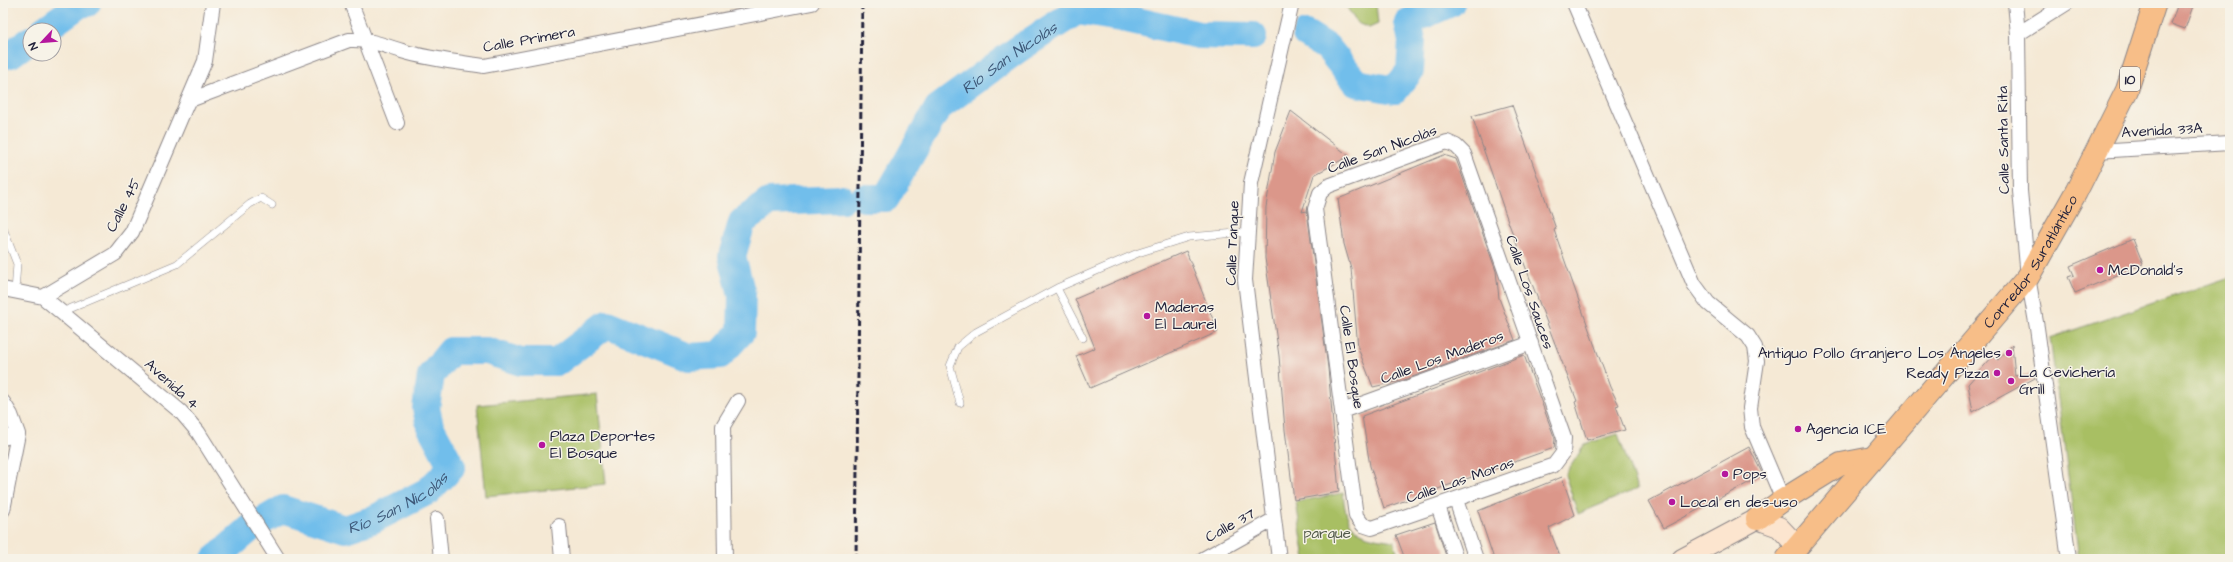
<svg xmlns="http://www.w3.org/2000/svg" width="2233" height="562" font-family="'Architects Daughter',sans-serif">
  <rect width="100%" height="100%" fill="#f7f3e8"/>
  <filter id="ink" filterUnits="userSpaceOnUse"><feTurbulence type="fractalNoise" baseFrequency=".025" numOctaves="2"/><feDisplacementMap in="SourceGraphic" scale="8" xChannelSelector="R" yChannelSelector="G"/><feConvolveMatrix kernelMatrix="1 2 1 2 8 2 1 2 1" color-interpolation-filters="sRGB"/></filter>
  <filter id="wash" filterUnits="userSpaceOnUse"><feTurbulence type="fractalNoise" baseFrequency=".012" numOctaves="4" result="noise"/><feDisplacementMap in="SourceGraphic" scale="16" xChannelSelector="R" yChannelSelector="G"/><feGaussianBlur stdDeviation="0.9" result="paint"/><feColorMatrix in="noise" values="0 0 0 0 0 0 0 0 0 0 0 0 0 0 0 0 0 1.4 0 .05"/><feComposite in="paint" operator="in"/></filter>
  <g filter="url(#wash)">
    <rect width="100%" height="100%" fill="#f5e9d5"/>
    <path fill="#a8bf64" stroke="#657050" d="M1344 3H1376L1378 24 1369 28 1357 23Z
      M2230 277V559H2079L2050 338Z
      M597 394 606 484 486 496 477 405Z
      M1618 434 1637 489 1578 514 1565 475 1585 444Z
      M1343 493C1344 500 1344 506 1346 512 1353 538 1372 537 1394 541L1399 559H1305L1296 502Z"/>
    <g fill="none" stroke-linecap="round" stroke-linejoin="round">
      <g stroke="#71beeb" stroke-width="28">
        <path d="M44 30 80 4 87 3"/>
        <path d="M1306 34 1327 47 1356 83 1395 90 1410 71 1412 41 1408 22 1451 3"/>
        <path d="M3 56 11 54 30 40"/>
        <path id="s1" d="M864 198H886L938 108 1017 50 1077 11 1127 19 1199 35 1253 36"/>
        <path id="s2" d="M215 559 252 527 283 509 345 529 372 520 428 491 452 467 430 426 426 408 431 375 451 351H487L521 362H557L607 324 689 357 720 355 741 332 742 295 732 256 742 222 769 202 842 199"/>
      </g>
    </g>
    <g id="blocks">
      <path fill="#db978a" d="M2178 3H2194L2185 29 2171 24Z
        M1512 105 1556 229 1554 230 1592 338 1610 387 1619 405 1616 406 1625 430 1587 440 1575 402 1577 401 1509 224 1472 116Z
        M1291 111 1349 156 1314 175 1302 212 1307 211 1328 368 1339 492 1294 500 1285 430 1279 356 1265 258 1266 207 1275 152Z
        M1444 155 1456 159 1463 178 1496 271 1499 298 1515 340 1404 380 1373 387 1358 348 1351 268 1344 244 1338 199Z
        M2133 239 2143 264 2075 293 2068 277 2074 275 2070 266Z
        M1186 251 1218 332 1090 388 1076 356 1095 348 1075 299Z
        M2012 345 2015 376 2035 374V378L1973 412 1968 384 1993 356 1998 360Z
        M1524 355 1555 439 1554 448 1384 508 1370 466 1362 416Z
        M1749 447 1763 475 1664 528 1649 501Z
        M1562 477 1575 515 1549 528 1561 559H1494L1478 511Z
        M1435 522 1447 559H1405L1396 535Z"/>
    </g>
  </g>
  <g filter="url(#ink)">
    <use href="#blocks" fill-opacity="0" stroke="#8c8688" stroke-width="1"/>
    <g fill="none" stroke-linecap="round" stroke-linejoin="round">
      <defs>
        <path id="lane" d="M3 228 17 264 15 292
          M1057 288 1083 338
          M62 312 177 264 250 204 261 198 272 205
          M960 403 950 366 958 347 976 332 1057 288 1138 253 1189 237 1248 232"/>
        <path id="street" d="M351 3 397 123
          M1574 3 1694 284 1708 303 1748 336 1755 347 1757 361 1750 408 1752 427 1783 500
          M2015 3 2018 34 2020 191 2028 277 2037 328 2069 559
          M2018 34 2067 3
          M190 100 349 40C369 39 383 45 402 51 428 59 456 62 484 66L812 3
          M1447 142 1456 146 1464 154 1564 438 1563 453 1554 465 1372 528 1363 525 1356 516 1315 209 1320 193 1328 186Z
          M2096 151 2230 143
          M3 289 43 297 115 254 132 232 205 61 213 3
          M43 297 181 412 198 432 278 559
          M3 402 11 415 18 434 3 510
          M1342 411 1531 343
          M3 438 18 434
          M1456 500 1476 559
          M1438 506 1456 559
          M437 519 441 559
          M559 526 562 559
          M725 559 723 426 738 401
          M1203 559 1273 520
          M1279 559 1245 280 1251 183 1292 3"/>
        <path id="secondary" d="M1682 559 1757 519 1779 527 1797 546"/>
        <g id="primary">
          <path d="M1757 519 1783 500 1841 464 1872 458"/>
          <path id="s3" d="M1787 559 2028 277 2076 192 2127 90 2155 3"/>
        </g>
      </defs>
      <use href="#lane" stroke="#8c8688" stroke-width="8"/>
      <use href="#street" stroke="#8c8688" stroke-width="16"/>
      <use href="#secondary" stroke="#8c8688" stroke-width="22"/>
      <use href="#primary" stroke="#8c8688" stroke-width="24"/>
      <use href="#lane" stroke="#fff" stroke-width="7"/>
      <use href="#street" stroke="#fff" stroke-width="14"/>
      <use href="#secondary" stroke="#fce5cf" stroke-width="20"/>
      <use href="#primary" stroke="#f7be88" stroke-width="22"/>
      <path stroke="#22223b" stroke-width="3" stroke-dasharray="6 3" stroke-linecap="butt" d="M856 559 862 3"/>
    </g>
  </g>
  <g fill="#b5179e" stroke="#f7f3e8" stroke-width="1.5">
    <circle cx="2100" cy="270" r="4"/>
    <circle cx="1147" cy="316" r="4"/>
    <circle cx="2009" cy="353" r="4"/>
    <circle cx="1997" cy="373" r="4"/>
    <circle cx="2011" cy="381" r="4"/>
    <circle cx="1798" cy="429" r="4"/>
    <circle cx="542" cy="445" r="4"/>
    <circle cx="1725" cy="474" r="4"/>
    <circle cx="1672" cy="502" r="4"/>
  </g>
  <g text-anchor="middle" stroke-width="3" stroke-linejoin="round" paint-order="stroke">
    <rect fill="#f7f3e8" stroke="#62616f" stroke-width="1" x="2120" y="67" width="20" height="24" rx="3"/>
    <g font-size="14" font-weight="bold" fill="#22223b">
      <text x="2130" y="84">10</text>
    </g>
    <g font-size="15" fill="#22223b" stroke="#f7f3e8">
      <text transform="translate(529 39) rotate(-10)" y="5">Calle Primera</text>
      <text transform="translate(2162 130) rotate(-3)" y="5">Avenida 33A</text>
      <text transform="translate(2003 140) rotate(-91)" y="5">Calle Santa Rita</text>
      <text transform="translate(1382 149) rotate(-20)" y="5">Calle San Nicolás</text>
      <text transform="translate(123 205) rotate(-63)" y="5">Calle 45</text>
      <text transform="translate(1232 243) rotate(-88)" y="5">Calle Tanque</text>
      <text dy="5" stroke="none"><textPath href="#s3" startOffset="385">Corredor Suratlántico</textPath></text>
      <text transform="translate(1530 292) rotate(71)" y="5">Calle Los Sauces</text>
      <text transform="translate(1352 357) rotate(82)" y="5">Calle El Bosque</text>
      <text transform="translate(1442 357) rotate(-20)" y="5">Calle Los Maderos</text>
      <text transform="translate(172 384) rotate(42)" y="5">Avenida 4</text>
      <text transform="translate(1460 480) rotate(-19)" y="5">Calle Las Moras</text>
      <text transform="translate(1230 525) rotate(-29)" y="5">Calle 37</text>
    </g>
    <g font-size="15" fill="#22223b" stroke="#f7f3e8" text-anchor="start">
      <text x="2108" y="275">McDonald's</text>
      <text x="1155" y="312">Maderas<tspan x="1155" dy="17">El Laurel</tspan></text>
      <text x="2001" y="358" text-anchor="end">Antiguo Pollo Granjero Los Ángeles</text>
      <text x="2019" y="377">La Cevichería<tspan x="2019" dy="17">Grill</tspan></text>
      <text x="1989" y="378" text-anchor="end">Ready Pizza</text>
      <text x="1806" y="434">Agencia ICE</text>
      <text x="550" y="441">Plaza Deportes<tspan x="550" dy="17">El Bosque</tspan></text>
      <text x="1733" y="479">Pops</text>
      <text x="1680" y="507">Local en des-uso</text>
    </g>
    <g font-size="15" fill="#515949" stroke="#f7f3e8">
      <text x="1327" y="538">parque</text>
    </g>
    <g font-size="16" font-style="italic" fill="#3e5979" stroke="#f7f3e8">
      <text dy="6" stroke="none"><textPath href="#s1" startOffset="213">Río San Nicolás</textPath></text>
      <text dy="6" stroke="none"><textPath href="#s2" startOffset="209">Río San Nicolás</textPath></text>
    </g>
  </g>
  <rect width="2233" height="562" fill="none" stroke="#f7f3e8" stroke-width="16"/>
  <g transform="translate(42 42) rotate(244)"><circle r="19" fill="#f7f3e8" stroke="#a29fa3"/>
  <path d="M0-3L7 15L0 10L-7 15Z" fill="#b5179e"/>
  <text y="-6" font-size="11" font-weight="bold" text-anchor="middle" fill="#22223b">N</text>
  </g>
</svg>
